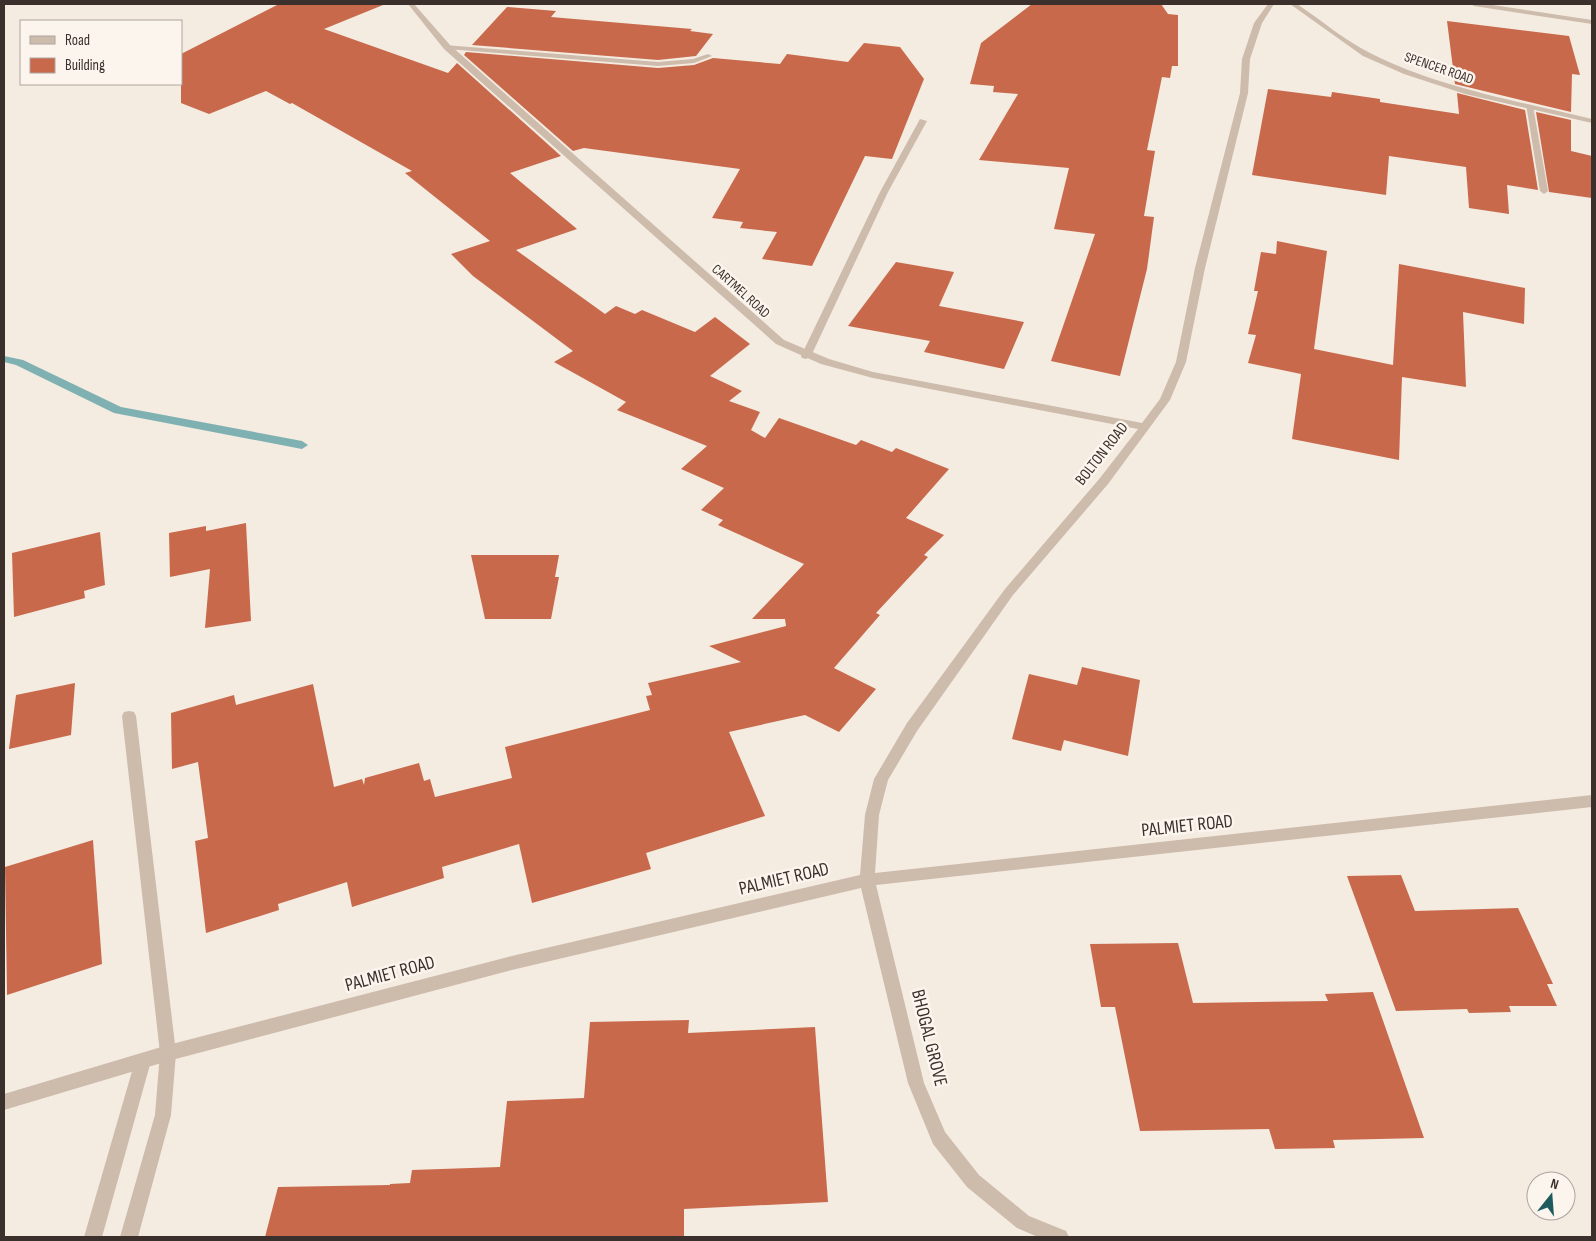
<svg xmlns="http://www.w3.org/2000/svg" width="1596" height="1241" font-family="'Sofia Sans Condensed',sans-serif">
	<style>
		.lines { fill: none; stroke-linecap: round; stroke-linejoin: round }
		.stream { fill: #7fb0b2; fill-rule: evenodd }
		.building { fill: #c8694b }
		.lane { fill: #cdbbac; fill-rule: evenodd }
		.street { fill: #cdbbac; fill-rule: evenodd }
		.labels { text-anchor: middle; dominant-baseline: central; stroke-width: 5; stroke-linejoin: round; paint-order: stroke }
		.far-street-label { font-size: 14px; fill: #3b302b; stroke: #fbf5ee }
		.street-label { font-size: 16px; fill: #3b302b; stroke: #fbf5ee }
		.near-street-label { font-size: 19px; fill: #3b302b; stroke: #fbf5ee }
	</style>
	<rect width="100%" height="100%" fill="#f4ebe1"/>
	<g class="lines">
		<polygon class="stream" points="4,356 23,360 121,407 302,441 308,445 302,449 114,413 16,365 4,362"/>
	</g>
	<g class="building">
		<polygon points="279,4 383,4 383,5 324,29 448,73 457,63 561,156 510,173 577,229 516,250 605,314 616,306 635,314 642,310 695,332 715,317 750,344 710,376 742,391 729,401 760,412 751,430 765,438 779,418 856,445 861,440 892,452 896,448 949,469 906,518 944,535 924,555 928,557 876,613 880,615 834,668 876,689 839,732 805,715 729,732 765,816 646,853 651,869 532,903 519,844 442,867 444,878 352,907 347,882 278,904 279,910 206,933 195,841 208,838 198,762 172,769 171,713 234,695 236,705 313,684 334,787 362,779 364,785 365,778 419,763 424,781 430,779 435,797 512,778 505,747 650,710 646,696 652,695 648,683 741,662 709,646 786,626 785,619 752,619 804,564 718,525 723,520 701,510 724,488 681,469 707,446 617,410 626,402 554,362 573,351 473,276 451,254 490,241 405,173 412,171 292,103 290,104 266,91 209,114 181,103 181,54"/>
		<polygon points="1032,4 1161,4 1168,14 1178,15 1178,66 1172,66 1170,78 1162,77 1147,150 1155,151 1144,216 1154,217 1147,269 1120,376 1051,361 1095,234 1054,229 1069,168 979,160 1018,94 993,92 994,86 970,84 981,43"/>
		<polygon points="507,7 556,11 551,17 692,29 690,31 713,34 696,56 658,60 472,45"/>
		<polygon points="1447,21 1569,36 1580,75 1572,74 1571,112 1455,84"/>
		<polygon points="864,43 900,47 924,79 892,159 865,156 812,266 762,259 777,232 740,228 743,222 712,218 740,169 584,148 573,151 464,55 466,52 658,68 694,65 713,58 780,64 787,54 848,62"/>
		<polygon points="1268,89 1331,97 1332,92 1380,99 1380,102 1459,114 1457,93 1525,110 1538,190 1507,185 1509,214 1469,208 1466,167 1389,156 1386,195 1252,175"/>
		<polygon points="1536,112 1571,120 1571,151 1592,156 1592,198 1549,192"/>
		<polygon points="1277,241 1327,251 1314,349 1393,365 1399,264 1525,288 1524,324 1463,312 1466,387 1402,377 1399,460 1292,439 1301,374 1248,363 1256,335 1248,334 1258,291 1254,291 1261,252 1276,254"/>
		<polygon points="896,262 954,272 939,306 1024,322 1004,369 924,352 930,341 848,326"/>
		<polygon points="246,523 251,621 205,628 210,569 170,577 169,533 206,526 206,531"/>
		<polygon points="100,532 105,585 84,591 85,598 14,617 12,553"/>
		<polygon points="471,555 559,555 555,577 559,577 551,619 485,619"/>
		<polygon points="1082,667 1140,680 1128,756 1064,740 1061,751 1012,739 1029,674 1077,685"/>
		<polygon points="75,683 71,735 9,749 16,695"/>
		<polygon points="93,840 102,964 7,995 5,867"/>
		<polygon points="1401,875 1415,911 1518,908 1553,984 1547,984 1557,1006 1509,1006 1511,1012 1469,1013 1467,1009 1396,1011 1347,876"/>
		<polygon points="1178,943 1193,1003 1328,1001 1325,994 1373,992 1424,1138 1333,1140 1335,1148 1275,1149 1269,1129 1140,1131 1115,1007 1101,1007 1090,944"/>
		<polygon points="689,1020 688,1033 815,1027 828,1202 684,1209 684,1237 265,1237 278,1187 390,1185 390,1184 410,1183 412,1170 500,1167 507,1101 584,1098 590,1022"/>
	</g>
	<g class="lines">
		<g class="lane">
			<polygon points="444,45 658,62 693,59 708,54 712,56 694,63 658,66 447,49 443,47"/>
			<polygon points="1526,104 1533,106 1548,191 1544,194 1540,191"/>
			<polygon points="920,119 927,121 888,192 811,356 806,359 802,358 801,356 880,192"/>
			<polygon points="129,711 134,712 136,716 176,1053 171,1115 138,1237 120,1237 155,1115 160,1053 122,716 124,712"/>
			<polygon points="143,1053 149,1055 151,1061 102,1237 84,1237 135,1061 137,1055"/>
		</g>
		<g class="street">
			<polygon points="408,4 414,4 450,45 784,340 829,359 873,372 1142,423 1160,399 1176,362 1195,268 1240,93 1242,59 1254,23 1268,4 1274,4 1262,23 1250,59 1248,93 1205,268 1186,362 1170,400 1108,484 1013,595 917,731 888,780 879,815 875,873 1592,795 1592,807 876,885 924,1083 945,1132 979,1175 1029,1216 1066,1231 1069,1237 1038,1237 1017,1228 967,1187 933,1144 908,1083 861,888 516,969 168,1061 4,1110 4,1094 168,1045 516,955 860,875 865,815 874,779 907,723 1005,589 1100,478 1138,429 873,378 821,364 776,344 444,49"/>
			<path d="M1290,4H1297C1321,20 1344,40 1370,53C1439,88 1518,101 1592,119V123L1465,94L1404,74L1363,56Z"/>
			<polygon points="1471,4 1486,4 1592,20 1592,24 1474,6"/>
		</g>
	</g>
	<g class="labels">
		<g class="far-street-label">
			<text transform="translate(1439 68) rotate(19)">SPENCER ROAD</text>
			<text transform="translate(741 291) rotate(42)">CARTMEL ROAD</text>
		</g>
		<g class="street-label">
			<text transform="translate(1102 454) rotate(-52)">BOLTON ROAD</text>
		</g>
		<g class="near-street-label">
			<text transform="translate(1187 826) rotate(-6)">PALMIET ROAD</text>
			<text transform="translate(784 879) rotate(-13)">PALMIET ROAD</text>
			<text transform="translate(390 974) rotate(-15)">PALMIET ROAD</text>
			<text transform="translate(929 1038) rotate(76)">BHOGAL GROVE</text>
		</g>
	</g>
	<rect width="1596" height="1241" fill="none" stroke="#3b302b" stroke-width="10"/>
	<rect x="20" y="20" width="162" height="65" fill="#fbf5ee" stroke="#aea6a0"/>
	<rect x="30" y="36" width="25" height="8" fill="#cdbbac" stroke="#aea6a0"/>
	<text x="65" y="45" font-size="15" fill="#3b302b">Road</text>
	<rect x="30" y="58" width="25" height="15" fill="#c8694b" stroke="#aea6a0"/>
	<text x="65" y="70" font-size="15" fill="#3b302b">Building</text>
	<g transform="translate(1551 1196) rotate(17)"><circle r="24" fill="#fbf5ee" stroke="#aea6a0"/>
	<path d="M0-4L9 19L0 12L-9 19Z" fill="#1f5a5e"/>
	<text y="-8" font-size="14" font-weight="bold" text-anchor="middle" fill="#3b302b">N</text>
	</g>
</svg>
